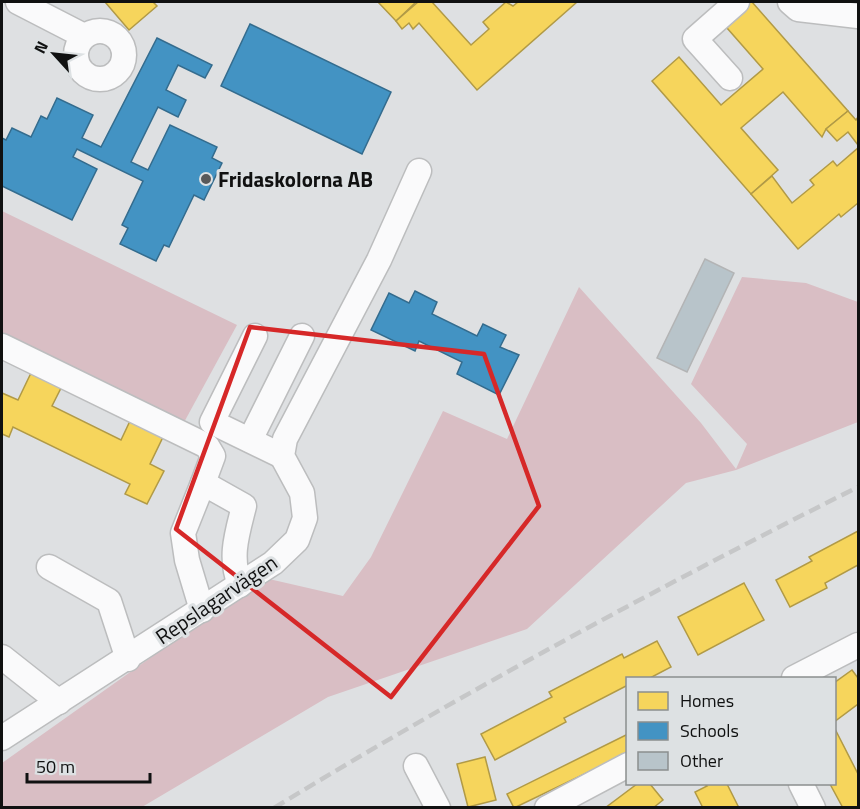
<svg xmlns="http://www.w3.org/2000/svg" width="860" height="809" font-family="'Titillium Web',sans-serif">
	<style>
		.green { fill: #d9bec4 }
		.homes { fill: #f6d55c; stroke: #b19a46; stroke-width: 1.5 }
		.schools { fill: #4393c3; stroke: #346c8e; stroke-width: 1.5 }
		.building { fill: #b8c4ca; stroke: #b3b4b5; stroke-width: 1.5 }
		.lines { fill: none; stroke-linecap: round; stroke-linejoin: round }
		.minor-casing { stroke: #bcbdbe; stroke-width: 27 }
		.minor { stroke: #fafafb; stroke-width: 24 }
		.rail { stroke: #c6c7c8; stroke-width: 4.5; stroke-dasharray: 12 6; stroke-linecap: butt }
		.marked { fill: none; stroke: #d62828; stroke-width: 4.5; stroke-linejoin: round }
		.poi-dot { fill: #58595a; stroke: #dde1e3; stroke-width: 2 }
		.labels { text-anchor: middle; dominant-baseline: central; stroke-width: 6; stroke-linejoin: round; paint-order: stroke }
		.poi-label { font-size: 21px; font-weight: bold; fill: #101111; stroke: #dde1e3; text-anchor: start }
		.street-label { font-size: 21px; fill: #101111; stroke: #dde1e3 }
	</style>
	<rect width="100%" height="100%" fill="#dee0e2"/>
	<g class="green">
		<polygon points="2,211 237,325 182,426 2,337"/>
		<polygon points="742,277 806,283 858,302 858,422 736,470 686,483 527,629 328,697 142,807 2,807 2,763 191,629 269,579 343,596 371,557 443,411 507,439 579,287 701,423 736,469 747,444 691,384"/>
	</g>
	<g class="homes">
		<polygon points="105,2 153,2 157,6 129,30"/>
		<polygon points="378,2 416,2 396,21"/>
		<polygon points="418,2 432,2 471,45 489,29 483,22 506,2 513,6 518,2 577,2 477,90 419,23 413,29 409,23 402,29 396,21"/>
		<polygon points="741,2 752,2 848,111 826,129 822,137 783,92 741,128 778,170 751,194 652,81 679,57 721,105 763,69 720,20"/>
		<polygon points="848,111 856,120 858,117 858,145 848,132 837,141 826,129"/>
		<polygon points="858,148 858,203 841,217 839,214 798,249 751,194 772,176 792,203 814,185 810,180 833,161 837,166"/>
		<polygon points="31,373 61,388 52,406 121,440 130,421 163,437 150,464 164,471 147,504 125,494 130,484 13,427 9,437 2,434 2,393 18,400"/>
		<polygon points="858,531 858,565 825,583 827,588 790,607 776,580 812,561 809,557"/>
		<polygon points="744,583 764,620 698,655 678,617"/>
		<polygon points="657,641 671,667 650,678 628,678 628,685 564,718 566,722 495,760 481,734 552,697 549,692 622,654 624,658"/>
		<polygon points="852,670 858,678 858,704 834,722 834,683"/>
		<polygon points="834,727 858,774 858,808 843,808 830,784 834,784"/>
		<polygon points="628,734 628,753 514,808 507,794"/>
		<polygon points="485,757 496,800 468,807 457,764"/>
		<polygon points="637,784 650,784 663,800 653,808 605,808"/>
		<polygon points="705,784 727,784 739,808 703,808 695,792 707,786"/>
	</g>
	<g class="schools">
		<polygon points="250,24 391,92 362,154 221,86"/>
		<polygon points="157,38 212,65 205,78 178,65 166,90 186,100 178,117 158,107 131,162 148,170 170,125 217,147 212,158 222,163 204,200 194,195 169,247 164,245 156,261 120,244 128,228 122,225 143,181 77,149 73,157 97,169 72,220 2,186 2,138 6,140 12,128 31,137 41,116 47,119 57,98 93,115 82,138 101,147"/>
		<polygon points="415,291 437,302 432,314 477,336 483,324 506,335 500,347 519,355 499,395 457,374 462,362 419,341 415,351 371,330 389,293 409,303"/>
	</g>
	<polygon class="building" points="705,259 734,273 687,372 657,358"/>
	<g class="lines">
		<g class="minor-casing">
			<g id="minor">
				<polyline points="18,2 84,36"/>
				<polyline points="790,2 798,9 858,16"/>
				<circle cx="100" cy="55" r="24"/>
				<polyline points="730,78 695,39 737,2"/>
				<polyline points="255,336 212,422 282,456"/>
				<polyline points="2,346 207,446 213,456 203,483"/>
				<polyline points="250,440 302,336"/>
				<polyline points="49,567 109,601 128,659"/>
				<path d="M202,610L187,560L183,533L203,483L244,506C237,534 229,557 240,585"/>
				<polyline points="2,657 59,702"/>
				<polyline points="794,678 858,645"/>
				<polyline points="2,738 273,563 297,540 305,518 302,493 282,456 285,439 379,260 419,171"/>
				<polyline points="416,766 438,808"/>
				<polyline points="801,784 813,808"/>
				<polyline points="547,808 628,765"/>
			</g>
		</g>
		<use href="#minor" class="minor"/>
		<path class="rail" d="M274,808C464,692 659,587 858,487"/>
	</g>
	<path class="marked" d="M250,327L484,354L539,506L391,697L176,529Z"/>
	<circle class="poi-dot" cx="206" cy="179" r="6"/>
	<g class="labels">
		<g class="poi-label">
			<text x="218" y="179">Fridaskolorna AB</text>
		</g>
		<g class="street-label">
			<text transform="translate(216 599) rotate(-34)">Repslagarvägen</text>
		</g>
	</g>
	<rect width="860" height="809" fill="none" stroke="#101111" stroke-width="6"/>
	<rect x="626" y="677" width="210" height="108" fill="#dde1e3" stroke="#8b8e8f" stroke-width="1.5"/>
	<rect x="638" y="692" width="30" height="18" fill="#f6d55c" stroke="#8b8e8f" stroke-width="1.5"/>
	<text x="680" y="707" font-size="18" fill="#101111">Homes</text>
	<rect x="638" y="722" width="30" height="18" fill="#4393c3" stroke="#8b8e8f" stroke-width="1.5"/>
	<text x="680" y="737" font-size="18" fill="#101111">Schools</text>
	<rect x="638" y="752" width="30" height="18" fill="#b8c4ca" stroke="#8b8e8f" stroke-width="1.5"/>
	<text x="680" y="767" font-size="18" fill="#101111">Other</text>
	<g transform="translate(54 54) rotate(297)" stroke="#dde1e3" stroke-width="4.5" paint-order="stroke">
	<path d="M0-4.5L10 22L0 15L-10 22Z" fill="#101111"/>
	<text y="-9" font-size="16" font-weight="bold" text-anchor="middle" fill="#101111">N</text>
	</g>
	<path d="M27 773v9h123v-9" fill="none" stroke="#101111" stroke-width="3"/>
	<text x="36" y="773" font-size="18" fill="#101111" stroke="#dde1e3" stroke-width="4.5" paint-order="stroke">50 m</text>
</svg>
